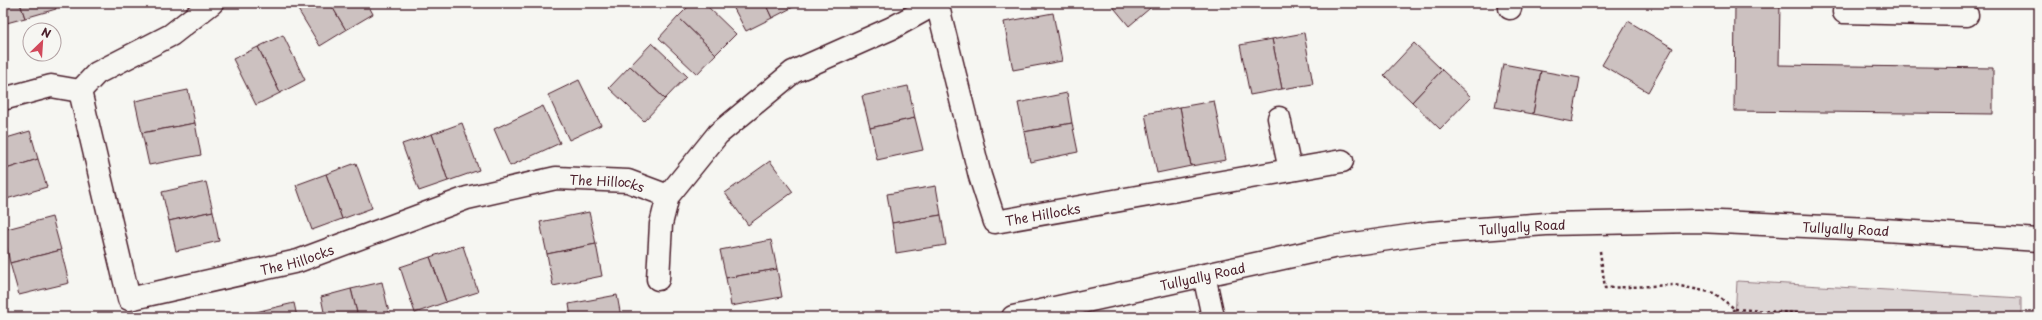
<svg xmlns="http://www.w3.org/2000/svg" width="2042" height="320" font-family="'Playpen Sans',sans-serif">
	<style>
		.green { fill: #ddd6d5; stroke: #947a80 }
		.building { fill: #ccc1c0; stroke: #4a1f2b }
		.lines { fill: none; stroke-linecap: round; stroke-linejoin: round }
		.minor-casing { stroke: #4a1f2b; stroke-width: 25 }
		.path { stroke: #4a1f2b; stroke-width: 2.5; stroke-dasharray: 3 3; stroke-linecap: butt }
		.minor { stroke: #f6f6f2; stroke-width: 22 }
		.labels { text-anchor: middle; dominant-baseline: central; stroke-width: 3.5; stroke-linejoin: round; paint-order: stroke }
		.street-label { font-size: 13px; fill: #4a1f2b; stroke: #f6f6f2 }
	</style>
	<rect width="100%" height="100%" fill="#f6f6f2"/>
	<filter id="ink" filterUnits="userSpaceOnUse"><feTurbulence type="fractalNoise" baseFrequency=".025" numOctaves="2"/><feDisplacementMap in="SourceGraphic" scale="8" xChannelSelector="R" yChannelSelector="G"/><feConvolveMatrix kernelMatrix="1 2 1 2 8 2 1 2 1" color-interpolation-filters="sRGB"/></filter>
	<g filter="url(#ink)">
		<polygon class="green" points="1737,281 2021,298 2021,317 1735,317"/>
		<g class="building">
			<polygon points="3,3 20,3 25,18 3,24"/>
			<polygon points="20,3 55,3 56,9 25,18"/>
			<polygon points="294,3 330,3 346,30 320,46"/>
			<polygon points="330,3 367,3 373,14 346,30"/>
			<polygon points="692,3 704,3 736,34 716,54 678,17"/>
			<polygon points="731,3 765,3 772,18 746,31"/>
			<polygon points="765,3 798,3 799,4 772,18"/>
			<polygon points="1110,3 1156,3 1129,26"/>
			<polygon points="1735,3 1780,3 1779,65 1993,68 1993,114 1734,111"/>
			<polygon points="1053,13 1062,61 1013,70 1004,22"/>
			<polygon points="678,17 716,54 697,74 659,38"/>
			<polygon points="1628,21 1673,48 1648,92 1602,65"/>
			<polygon points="1304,33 1313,84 1282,89 1272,39"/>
			<polygon points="283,35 305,80 280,93 258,47"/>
			<polygon points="1272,39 1282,89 1250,95 1240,45"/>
			<polygon points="652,43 687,76 665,99 630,66"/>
			<polygon points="1414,43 1442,70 1412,102 1384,75"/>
			<polygon points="258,47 280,93 256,105 233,59"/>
			<polygon points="1503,64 1541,71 1533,114 1495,107"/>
			<polygon points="630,66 665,99 644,121 609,88"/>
			<polygon points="1442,70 1471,97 1440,129 1412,102"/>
			<polygon points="1541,71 1580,78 1572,122 1533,114"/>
			<polygon points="579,80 601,125 569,140 548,95"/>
			<polygon points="908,86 915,118 870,128 862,96"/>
			<polygon points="188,90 195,123 142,133 135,101"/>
			<polygon points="1067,93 1072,123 1024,132 1018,103"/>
			<polygon points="1214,101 1226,160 1191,166 1180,107"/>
			<polygon points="543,106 560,143 510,166 494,129"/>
			<polygon points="1180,107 1191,166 1157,173 1145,114"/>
			<polygon points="915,118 923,150 877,160 870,128"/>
			<polygon points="195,123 201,155 149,165 142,133"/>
			<polygon points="462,123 479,170 448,181 432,134"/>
			<polygon points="1072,123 1078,152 1030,162 1024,132"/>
			<polygon points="30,131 38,159 3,170 3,139"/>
			<polygon points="432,134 448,181 419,191 402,144"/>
			<polygon points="38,159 47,187 3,200 3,170"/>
			<polygon points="770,161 793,192 748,225 725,193"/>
			<polygon points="356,163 372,208 342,219 326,174"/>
			<polygon points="326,174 342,219 312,230 296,185"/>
			<polygon points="206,182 213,211 169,221 162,192"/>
			<polygon points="936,186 941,215 892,223 887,194"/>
			<polygon points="213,211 219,241 176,251 169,221"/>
			<polygon points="589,212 596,244 547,254 540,222"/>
			<polygon points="941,215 946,245 896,253 892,223"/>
			<polygon points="52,217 61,250 10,263 3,230"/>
			<polygon points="771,240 777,269 726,278 720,250"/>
			<polygon points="596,244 602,276 553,286 547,254"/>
			<polygon points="463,246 478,292 446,302 430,257"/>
			<polygon points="61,250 69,283 19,295 10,263"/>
			<polygon points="430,257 446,302 415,313 400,267"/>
			<polygon points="777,269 782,297 731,306 726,278"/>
			<polygon points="382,282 390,317 358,317 351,289"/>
			<polygon points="351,289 358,317 325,317 321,297"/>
			<polygon points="617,295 621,317 571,317 569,304"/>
			<polygon points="294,303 297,317 266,317 264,310"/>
			<polygon points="264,310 266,317 237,317"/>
		</g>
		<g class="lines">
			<g class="minor-casing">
				<g id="minor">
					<path id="s1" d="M212,3L171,35L97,73L80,91L129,299L298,261L467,198L556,178L628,181L668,196"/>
					<path id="s2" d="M937,3L980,176L995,222L1342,161"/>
					<polyline points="1846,3 1844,12 1967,15"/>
					<polyline points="1510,8 1511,3"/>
					<polyline points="3,99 51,86 80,91"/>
					<polyline points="1279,118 1290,170"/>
					<polyline points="1204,275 1213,317"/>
					<polyline points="658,279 661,224 668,196 718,134 793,72 892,28 937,3"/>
					<path id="s3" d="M1013,317L1333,247L1429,233L1546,224L1698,221L1869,229L2039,240"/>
				</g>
			</g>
			<g class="path">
				<polyline points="1600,251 1605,288 1675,285 1714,293 1735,309 1722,317"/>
				<polyline points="1735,309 1854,317"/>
			</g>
			<use href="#minor" class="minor"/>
		</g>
	</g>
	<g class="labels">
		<g class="street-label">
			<text stroke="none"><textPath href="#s1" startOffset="870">The Hillocks</textPath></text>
			<text stroke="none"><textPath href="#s2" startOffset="275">The Hillocks</textPath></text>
			<text stroke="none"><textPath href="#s3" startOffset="518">Tullyally Road</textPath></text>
			<text stroke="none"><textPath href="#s3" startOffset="842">Tullyally Road</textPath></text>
			<text stroke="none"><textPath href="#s1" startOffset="546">The Hillocks</textPath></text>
			<text stroke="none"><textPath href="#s3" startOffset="194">Tullyally Road</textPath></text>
		</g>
	</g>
	<rect width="2042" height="320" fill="none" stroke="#f6f6f2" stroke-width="16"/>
	<rect x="8" y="8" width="2026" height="304" fill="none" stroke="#4a1f2b" stroke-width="1.5" filter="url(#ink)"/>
	<g transform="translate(42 42) rotate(25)"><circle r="19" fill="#f6f6f2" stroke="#b1a0a2"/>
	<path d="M0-3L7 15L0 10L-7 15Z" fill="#d1495b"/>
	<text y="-6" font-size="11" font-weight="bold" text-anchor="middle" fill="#4a1f2b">N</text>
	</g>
</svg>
